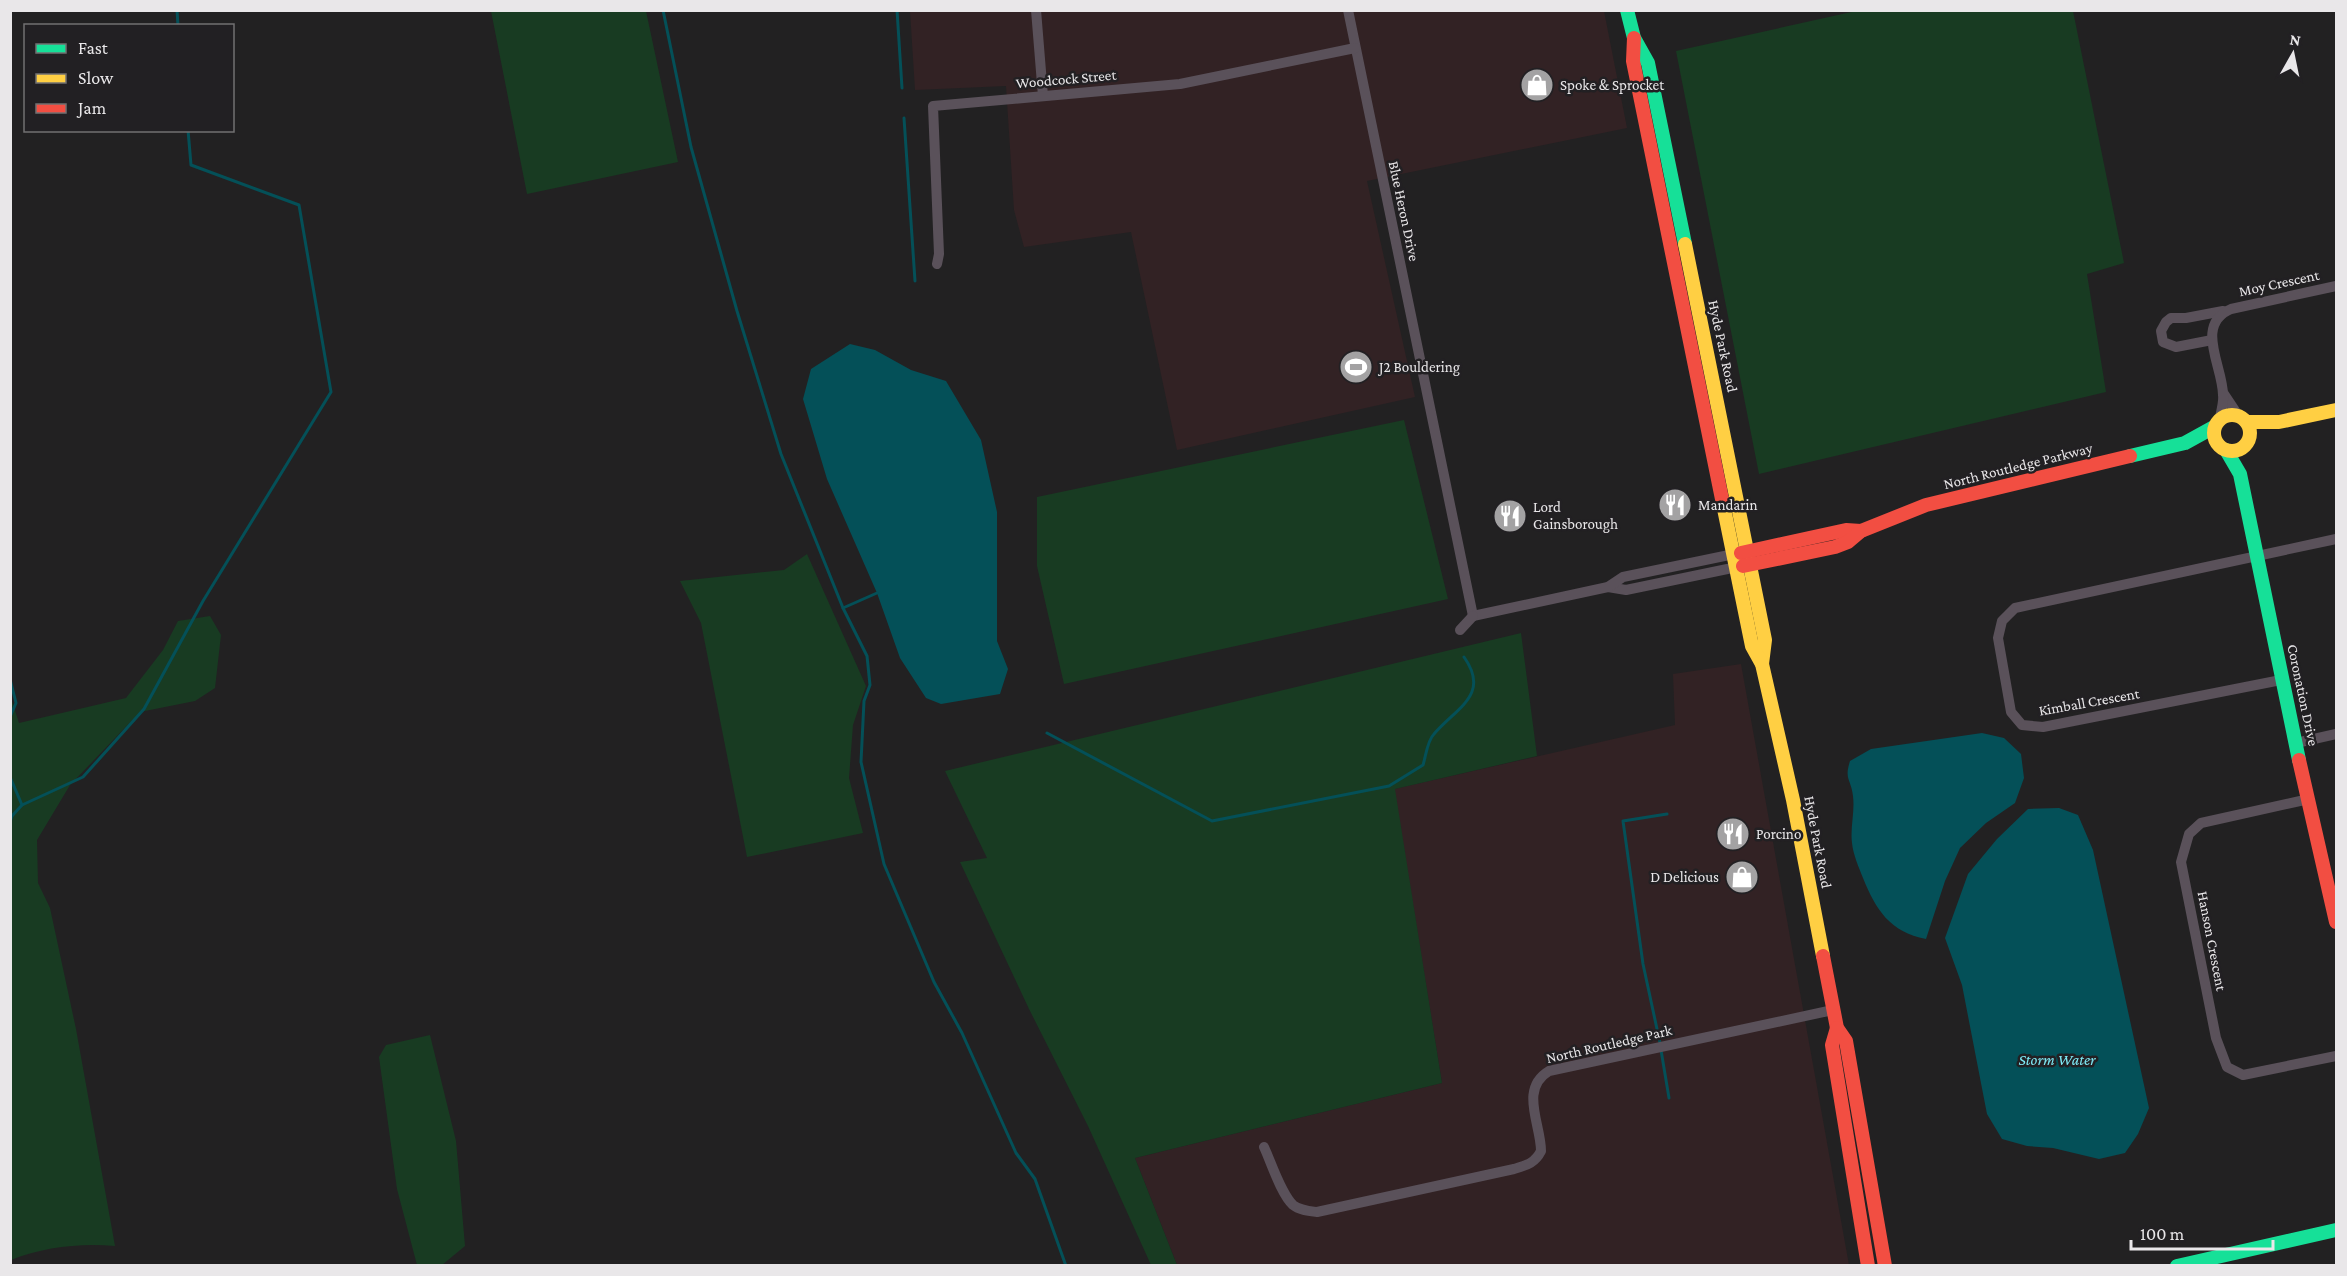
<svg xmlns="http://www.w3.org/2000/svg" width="2347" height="1276" font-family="'Crimson Pro',serif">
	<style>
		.industrial { fill: #322224 }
		.green { fill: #183b22 }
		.water { fill: #045058 }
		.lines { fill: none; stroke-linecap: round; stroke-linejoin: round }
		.stream { stroke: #045058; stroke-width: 3 }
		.street { stroke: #5a515a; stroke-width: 10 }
		.fast { stroke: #16e098; stroke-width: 14 }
		.slow { stroke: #ffcf43; stroke-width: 14 }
		.jam { stroke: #f24e42; stroke-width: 14 }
		.labels { text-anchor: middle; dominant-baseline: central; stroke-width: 5; stroke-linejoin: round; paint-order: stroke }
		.street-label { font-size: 15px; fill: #e9e7e9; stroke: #222023 }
		.poi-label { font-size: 15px; fill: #e9e7e9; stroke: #222023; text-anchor: start }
		.water-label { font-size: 16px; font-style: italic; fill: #7ee9f5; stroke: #222023 }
	</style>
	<rect width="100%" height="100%" fill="#222122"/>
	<g class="industrial">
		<polygon points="910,11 1604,11 1627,128 1367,181 1415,397 1177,450 1131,232 1024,247 1014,210 1006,86 915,90"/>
		<polygon points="1741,664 1849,1265 1177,1265 1135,1158 1442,1083 1394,789 1675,725 1673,674"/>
	</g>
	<g class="green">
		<polygon points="491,11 646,11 678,162 527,194"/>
		<polygon points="1856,11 2073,11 2124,263 2087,274 2106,392 1759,474 1676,51"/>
		<polygon points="1404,420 1448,599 1064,684 1037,566 1037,497"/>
		<polygon points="807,554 866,686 853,725 849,778 863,833 747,857 701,623 680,581 784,570"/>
		<path d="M210,616L221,635L215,688L195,701L140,712L70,785L37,840L38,883L50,908L76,1029L115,1246C80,1243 44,1247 11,1260V698L19,723L126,698L163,650L178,621Z"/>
		<polygon points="1521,633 1537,756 1395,789 1442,1083 1135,1158 1177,1265 1151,1265 1088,1126 1029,1009 960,862 987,858 945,771"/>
		<polygon points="430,1035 456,1141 465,1246 442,1265 417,1265 397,1189 379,1057 386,1045"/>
	</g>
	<g class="water">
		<polygon points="850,344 875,350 911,370 946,381 981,440 997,512 997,641 1008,669 1000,694 941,704 926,698 900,658 877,593 827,479 803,399 811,369"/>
		<path d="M1982,733L2004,738L2021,754L2024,778L2015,803L1986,823L1960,848L1945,881L1926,939C1890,932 1876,910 1863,878C1859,868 1853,854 1852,843C1850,828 1855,812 1853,796C1851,779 1844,780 1850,761L1871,749Z"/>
		<polygon points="2059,808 2078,815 2093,850 2149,1108 2138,1134 2125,1153 2099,1159 2053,1148 2027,1146 2002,1139 1987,1114 1962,985 1945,938 1968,874 1997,839 2028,809"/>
	</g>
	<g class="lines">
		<g class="stream">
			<polyline points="177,10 178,26"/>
			<polyline points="663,10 691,147 737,311 781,454 843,608 867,656 870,685 864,701 861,762 884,864 934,982 962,1033 1016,1153 1035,1179 1066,1266"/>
			<polyline points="897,10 902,88"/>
			<polyline points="904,118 915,281"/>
			<polyline points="843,608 877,593"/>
			<polyline points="10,663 10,668"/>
			<polyline points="10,679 16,703 10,717"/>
			<path d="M1047,733L1212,821L1389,786L1423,765C1426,756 1427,741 1434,734C1456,708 1491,695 1464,657"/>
			<polyline points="10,777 22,805"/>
			<polyline points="10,822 12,816 22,805 83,777 144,709 203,601 331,392 299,205 191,165 188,130"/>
			<polyline points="1660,1043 1643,964 1623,821 1667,814"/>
			<polyline points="1661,1050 1669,1098"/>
		</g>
		<g class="street">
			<polyline points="1036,10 1043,96"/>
			<polyline points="1348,10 1473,616"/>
			<polyline points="937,264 939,254 933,106 1180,84 1355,48"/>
			<polyline points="2212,340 2176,347 2163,342 2161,331 2166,322 2171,318 2186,318 2223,311"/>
			<polyline points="2224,394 2238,415"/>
			<path d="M2220,418C2221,411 2224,402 2223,395C2223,366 2194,325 2231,309L2336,286"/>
			<polyline points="1608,587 1626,590 1737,567"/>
			<polyline points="1473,616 1608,587 1623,577 1734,554"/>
			<polyline points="1460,630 1473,616"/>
			<polyline points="2281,680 2043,727 2022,725 2011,712 1998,638 2002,621 2015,608 2336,539"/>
			<polyline points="2296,743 2336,734"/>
			<polyline points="2309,799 2201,823 2189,834 2181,862 2216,1038 2227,1067 2243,1075 2336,1056"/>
			<path d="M1264,1147C1271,1162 1281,1194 1293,1205C1299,1210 1309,1211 1317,1212L1514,1169C1527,1165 1535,1163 1541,1151C1541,1124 1519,1089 1549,1071L1833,1010"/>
		</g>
		<g class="fast">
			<polyline points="1627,10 1634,38 1648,63 1685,244"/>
			<polyline points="2226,450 2240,474 2299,760"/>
			<polyline points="2130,456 2185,443 2214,427"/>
			<polyline points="2177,1266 2336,1230"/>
		</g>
		<g class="slow">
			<polyline points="1685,244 1765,640 1762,664"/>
			<circle cx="2232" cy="433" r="18"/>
			<polyline points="2247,422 2279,422 2336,410"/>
			<polyline points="1722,499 1752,646 1762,664 1793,800 1823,956"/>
		</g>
		<g class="jam">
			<polyline points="1634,38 1633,61 1722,499"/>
			<polyline points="1741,553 1846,530 1861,531"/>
			<polyline points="1743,566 1835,547 1848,542 1861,531 1926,505 2130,456"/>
			<polyline points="2299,760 2336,922"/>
			<polyline points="1823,956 1837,1028 1846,1041 1885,1266"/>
			<polyline points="1837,1028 1832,1045 1868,1266"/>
		</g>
	</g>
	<defs>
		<g id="shop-disc" transform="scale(1.725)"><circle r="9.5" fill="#a3a2a3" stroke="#222023"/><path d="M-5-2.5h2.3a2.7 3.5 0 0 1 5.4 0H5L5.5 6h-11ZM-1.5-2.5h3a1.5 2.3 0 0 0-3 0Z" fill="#fff"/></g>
		<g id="stadium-disc" transform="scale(1.725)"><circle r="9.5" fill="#a3a2a3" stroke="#222023"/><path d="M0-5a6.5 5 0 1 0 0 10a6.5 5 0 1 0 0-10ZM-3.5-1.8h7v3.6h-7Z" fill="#fff"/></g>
		<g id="restaurant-disc" transform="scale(1.725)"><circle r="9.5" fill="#a3a2a3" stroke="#222023"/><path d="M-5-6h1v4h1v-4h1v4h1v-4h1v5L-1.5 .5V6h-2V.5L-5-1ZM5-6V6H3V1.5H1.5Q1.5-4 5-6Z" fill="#fff"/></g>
	</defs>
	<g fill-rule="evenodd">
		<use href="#shop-disc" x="1537" y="85"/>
		<use href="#stadium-disc" x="1356" y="367"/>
		<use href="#restaurant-disc" x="1675" y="505"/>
		<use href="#restaurant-disc" x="1510" y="516"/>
		<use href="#restaurant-disc" x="1733" y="834"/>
		<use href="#shop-disc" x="1742" y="877"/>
	</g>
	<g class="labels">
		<g class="street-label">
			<text transform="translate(1066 79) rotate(-5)">Woodcock Street</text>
			<text transform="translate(1404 211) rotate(78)">Blue Heron Drive</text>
			<text transform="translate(2279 283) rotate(-12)">Moy Crescent</text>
			<text transform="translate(1723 346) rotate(78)">Hyde Park Road</text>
			<text transform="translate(2018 466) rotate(-14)">North Routledge Parkway</text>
			<text transform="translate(2303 695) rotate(78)">Coronation Drive</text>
			<text transform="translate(2089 702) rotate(-10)">Kimball Crescent</text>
			<text transform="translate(1818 842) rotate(79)">Hyde Park Road</text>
			<text transform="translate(2212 941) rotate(79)">Hanson Crescent</text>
			<text transform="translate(1609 1044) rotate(-13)">North Routledge Park</text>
		</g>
		<g class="poi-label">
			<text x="1560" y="85">Spoke &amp; Sprocket</text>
			<text x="1379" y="367">J2 Bouldering</text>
			<text x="1698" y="505">Mandarin</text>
			<text x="1533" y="507">Lord<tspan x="1533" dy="17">Gainsborough</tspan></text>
			<text x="1756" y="834">Porcino</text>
			<text x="1719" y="877" text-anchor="end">D Delicious</text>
		</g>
		<g class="water-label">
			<text x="2057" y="1059">Storm Water</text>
		</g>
	</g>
	<rect width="2347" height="1276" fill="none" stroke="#e9e7e9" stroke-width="24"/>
	<rect x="24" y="24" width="210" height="108" fill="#222023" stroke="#727072" stroke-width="1.5"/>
	<rect x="36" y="44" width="30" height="9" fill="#16e098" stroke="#727072" stroke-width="1.5"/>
	<text x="78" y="54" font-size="18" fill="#e9e7e9">Fast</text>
	<rect x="36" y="74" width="30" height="9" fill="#ffcf43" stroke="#727072" stroke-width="1.5"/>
	<text x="78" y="84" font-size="18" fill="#e9e7e9">Slow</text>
	<rect x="36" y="104" width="30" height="9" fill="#f24e42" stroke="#727072" stroke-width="1.5"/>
	<text x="78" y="114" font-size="18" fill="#e9e7e9">Jam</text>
	<g transform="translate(2293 54) rotate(9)" stroke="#222023" stroke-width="4.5" paint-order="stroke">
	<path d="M0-4.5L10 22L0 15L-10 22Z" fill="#e9e7e9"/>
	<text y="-9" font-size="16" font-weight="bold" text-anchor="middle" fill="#e9e7e9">N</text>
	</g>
	<path d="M2131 1240v9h142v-9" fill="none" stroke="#e9e7e9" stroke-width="3"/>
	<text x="2140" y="1240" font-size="18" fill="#e9e7e9" stroke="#222023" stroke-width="4.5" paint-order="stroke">100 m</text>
</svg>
